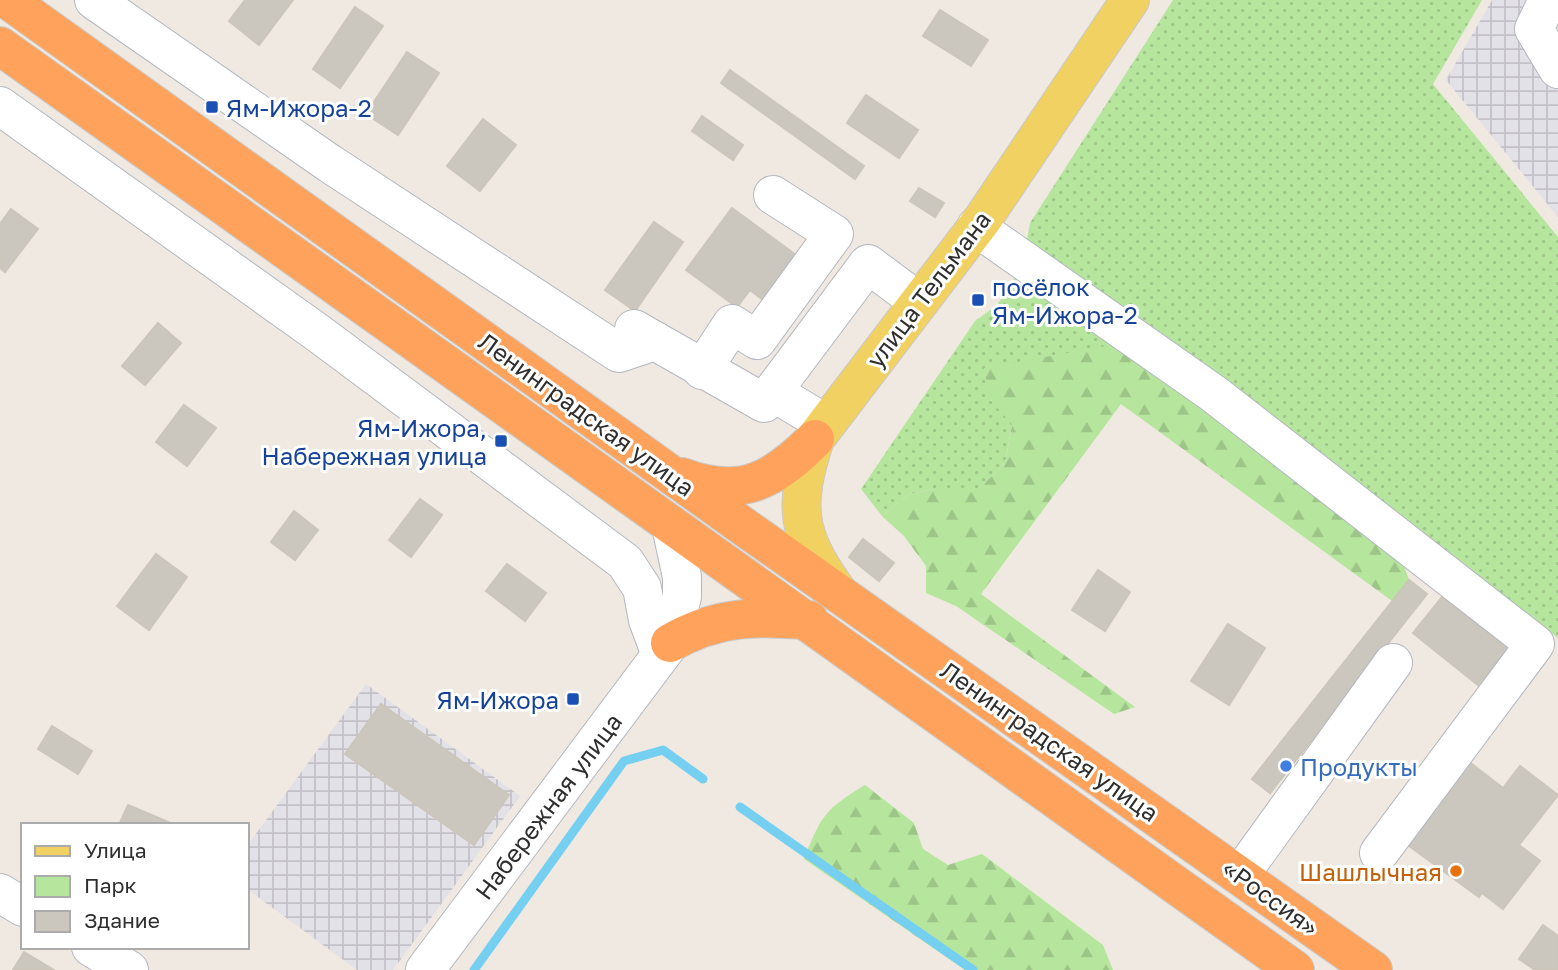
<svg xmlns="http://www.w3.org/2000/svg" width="1558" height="970" font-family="'Golos Text',sans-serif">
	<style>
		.industrial { fill: url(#industrial-grid) }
		.green { fill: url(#green-dots) }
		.forest { fill: url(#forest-firs) }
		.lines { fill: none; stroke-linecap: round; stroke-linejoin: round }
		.stream { stroke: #75cff0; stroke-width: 9 }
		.building { fill: #cbc7bf; stroke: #cbc5ba; stroke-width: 2 }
		.minor-casing { stroke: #b4b7c1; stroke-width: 40 }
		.major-casing { stroke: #c9c9c9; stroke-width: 40 }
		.highway-casing { stroke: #c9c9c9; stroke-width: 40 }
		.minor { stroke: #fff; stroke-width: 38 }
		.major { stroke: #f2d163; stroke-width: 38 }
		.highway { stroke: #ffa35c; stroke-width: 38 }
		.transit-dot { fill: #1a4fb4; stroke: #fff; stroke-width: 2.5 }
		.shop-dot { fill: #3f7fe0; stroke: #fff; stroke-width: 2.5 }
		.food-dot { fill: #e8710a; stroke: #fff; stroke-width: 2.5 }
		.labels { text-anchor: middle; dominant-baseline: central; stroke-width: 6; stroke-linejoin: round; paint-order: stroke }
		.transit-label { font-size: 24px; fill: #164399; stroke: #fff; text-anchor: start }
		.street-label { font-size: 24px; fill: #2e2e2e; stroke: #fff }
		.shop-label { font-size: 24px; fill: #366cbe; stroke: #fff; text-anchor: start }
		.food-label { font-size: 24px; fill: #c56008; stroke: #fff; text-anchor: end }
	</style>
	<defs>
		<pattern id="industrial-grid" width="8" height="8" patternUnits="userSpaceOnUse" patternTransform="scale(1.75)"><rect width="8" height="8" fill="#e3e1e8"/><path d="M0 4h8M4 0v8" fill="none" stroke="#c3c1c7"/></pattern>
		<pattern id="green-dots" width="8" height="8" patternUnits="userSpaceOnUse" patternTransform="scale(1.75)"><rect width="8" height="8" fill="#b6e59e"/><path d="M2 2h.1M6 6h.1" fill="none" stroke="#9dc588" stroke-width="1.8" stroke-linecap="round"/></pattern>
		<pattern id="forest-firs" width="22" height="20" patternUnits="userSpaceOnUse" patternTransform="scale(1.75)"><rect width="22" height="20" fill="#b6e59e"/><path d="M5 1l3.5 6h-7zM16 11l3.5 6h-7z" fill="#9dc588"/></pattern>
	</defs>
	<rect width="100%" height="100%" fill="#efe9e1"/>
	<g class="industrial">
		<polygon points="1492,0 1558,0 1558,217 1446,80"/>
		<polygon points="366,684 520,796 393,970 357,970 247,889 247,846"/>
	</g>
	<g class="green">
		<polygon points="1173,0 1482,0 1433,84 1558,237 1558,638 1237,394 1024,257 1030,223"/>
		<polygon points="1016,276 1117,344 990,399 1012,424 1005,464 978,489 935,489 909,494 882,516 861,489 975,321 997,305"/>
	</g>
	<g class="forest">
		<polygon points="1117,344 1402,560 1409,580 1392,601 1121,404 981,594 1135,707 1114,714 956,606 926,593 926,566 904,536 882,516 909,494 935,489 978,489 1005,464 1012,425 990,399 984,368"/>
		<path d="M865,785L914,823L923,849L948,865L982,854L1103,945L1113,970H965L804,859C822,815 824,810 865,785Z"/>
	</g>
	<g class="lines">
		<g class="stream">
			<polyline points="740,807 973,970"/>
			<polyline points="474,970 624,761 663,750 703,779"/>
		</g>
	</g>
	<g class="building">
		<polygon points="245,0 293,0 259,45 229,21"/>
		<polygon points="355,7 383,26 340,88 313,69"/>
		<polygon points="940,10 988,40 971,66 923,36"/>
		<polygon points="407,52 439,73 398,135 366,114"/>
		<polygon points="730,70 864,166 855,179 721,83"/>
		<polygon points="866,95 918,130 899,158 847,123"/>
		<polygon points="702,116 743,145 733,160 692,131"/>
		<polygon points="483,119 516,145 480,191 447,166"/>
		<polygon points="919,188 944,203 935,217 910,201"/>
		<polygon points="732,208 800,258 767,303 750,290 737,307 686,270"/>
		<polygon points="11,209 38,229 5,272 0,268 0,224"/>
		<polygon points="654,222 683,242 635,311 605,290"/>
		<polygon points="158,323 181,343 145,385 122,366"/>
		<polygon points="184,405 216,428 187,466 156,442"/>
		<polygon points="420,499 442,515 411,557 389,540"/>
		<polygon points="294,511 318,530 295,560 271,542"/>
		<polygon points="863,539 894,563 879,581 849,557"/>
		<polygon points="156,554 187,577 149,630 117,606"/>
		<polygon points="507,564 546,593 525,621 486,591"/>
		<polygon points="1098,570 1130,592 1105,631 1072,610"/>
		<polygon points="1409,580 1427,594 1270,793 1252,779"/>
		<polygon points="1442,597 1508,649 1478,685 1413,633"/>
		<polygon points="1228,624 1265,648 1229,705 1191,681"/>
		<polygon points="381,704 509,795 474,845 345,754"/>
		<polygon points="52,726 92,751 78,774 38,749"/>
		<polygon points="1464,758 1503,788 1520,766 1558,795 1519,845 1540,861 1503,909 1482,893 1479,897 1401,840"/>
		<polygon points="128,805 175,825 119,825"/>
		<polygon points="1543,925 1558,936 1558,970 1535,970 1519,959"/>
		<polygon points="24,952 54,970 13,970"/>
	</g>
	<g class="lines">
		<g class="minor-casing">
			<g id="minor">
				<polyline points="94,0 329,163 619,353 655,341"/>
				<polyline points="1548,0 1534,29 1558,69"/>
				<polyline points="0,106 318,333 625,562 642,588 648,620 661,655"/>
				<polyline points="976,227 1214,394 1535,644 1379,853"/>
				<polyline points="634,329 764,403 868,264 919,302"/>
				<polyline points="702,370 732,324 757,340 834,234 773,195"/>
				<polyline points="773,392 826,424"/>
				<polyline points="1240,875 1393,663"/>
				<polyline points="0,893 23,907"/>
				<polyline points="91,947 129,970"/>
				<polyline points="425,970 670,643 682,597 682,577 671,526"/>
			</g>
		</g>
		<g class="major-casing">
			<path id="major" d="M838,592C796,535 793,506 815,439L982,220L1130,0"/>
		</g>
		<g class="highway-casing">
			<g id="highway">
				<polyline points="8,0 747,529 1373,970"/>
				<polyline points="0,46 1295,970"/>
				<path d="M682,477C741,499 773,481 815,439"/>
				<path d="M670,643C719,615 754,617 809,620"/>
			</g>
		</g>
		<use href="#minor" class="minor"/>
		<use href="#major" class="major"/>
		<use href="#highway" class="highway"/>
	</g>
	<g class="transit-dot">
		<rect x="205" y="100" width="14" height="14" rx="3.5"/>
		<rect x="971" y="293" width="14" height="14" rx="3.5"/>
		<rect x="494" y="434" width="14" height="14" rx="3.5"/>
		<rect x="566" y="692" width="14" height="14" rx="3.5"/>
	</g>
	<circle class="shop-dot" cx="1286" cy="766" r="7"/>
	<circle class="food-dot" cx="1456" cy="871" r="7"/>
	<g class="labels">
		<g class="transit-label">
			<text x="226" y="107">Ям-Ижора-2</text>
			<text x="992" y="286">посёлок<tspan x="992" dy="28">Ям-Ижора-2</tspan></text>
			<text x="487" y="427" text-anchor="end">Ям-Ижора,<tspan x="487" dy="28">Набережная улица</tspan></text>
			<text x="559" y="699" text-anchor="end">Ям-Ижора</text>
		</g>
		<g class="street-label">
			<text transform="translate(928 289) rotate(-53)">улица Тельмана</text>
			<text transform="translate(587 414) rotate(36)">Ленинградская улица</text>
			<text transform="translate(1050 741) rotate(35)">Ленинградская улица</text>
			<text transform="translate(548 806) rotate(-53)">Набережная улица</text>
			<text transform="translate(1271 897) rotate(36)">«Россия»</text>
		</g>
		<g class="shop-label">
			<text x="1300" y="766">Продукты</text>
		</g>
		<g class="food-label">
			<text x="1442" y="871">Шашлычная</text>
		</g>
	</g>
	<rect x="21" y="823" width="228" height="126" fill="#ffffff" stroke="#ababab" stroke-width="2"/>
	<rect x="35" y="846" width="35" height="10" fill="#f2d163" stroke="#ababab" stroke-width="2"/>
	<text x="84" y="858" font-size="21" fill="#2e2e2e">Улица</text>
	<rect x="35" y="876" width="35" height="21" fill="#b6e59e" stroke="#ababab" stroke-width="2"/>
	<text x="84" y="893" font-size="21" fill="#2e2e2e">Парк</text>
	<rect x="35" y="911" width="35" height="21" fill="#cbc7bf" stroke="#ababab" stroke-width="2"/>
	<text x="84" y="928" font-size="21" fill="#2e2e2e">Здание</text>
</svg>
